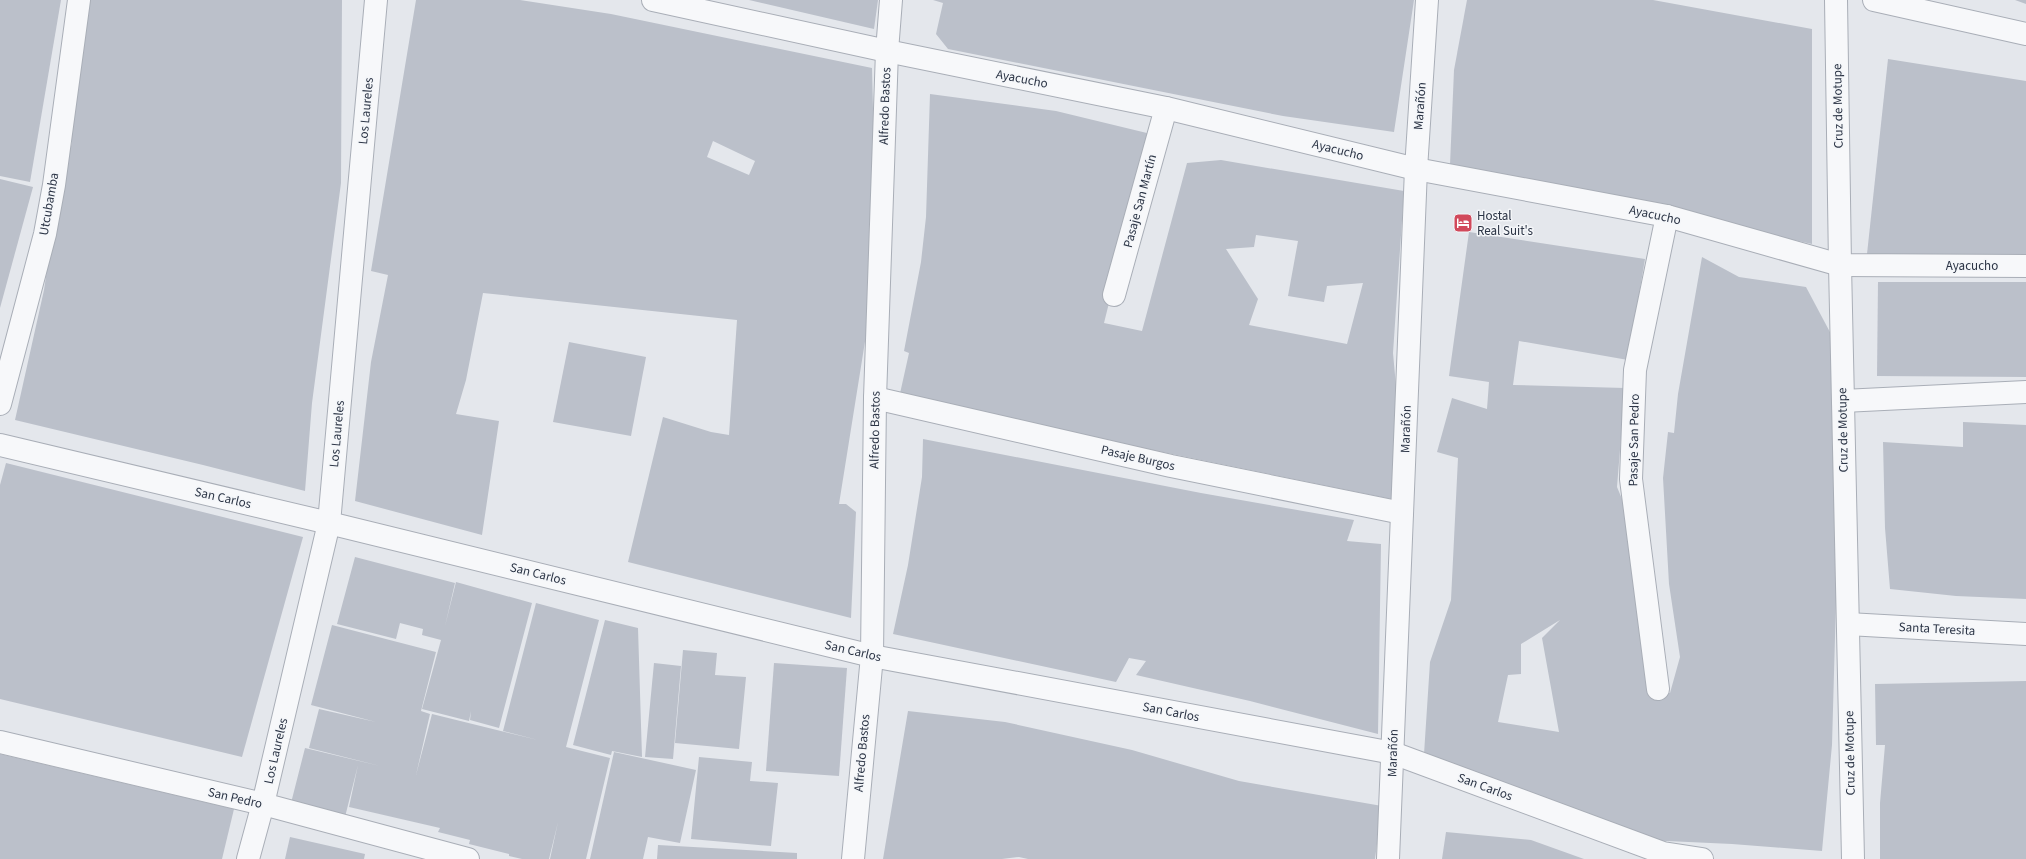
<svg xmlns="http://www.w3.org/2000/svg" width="2026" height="859" font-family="'Source Sans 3',sans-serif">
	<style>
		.building { fill: #bbc0ca; fill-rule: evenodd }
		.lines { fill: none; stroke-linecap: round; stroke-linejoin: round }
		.minor-casing { stroke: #a9aeb7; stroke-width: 24 }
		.minor { stroke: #f7f8fa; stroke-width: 22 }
		.labels { text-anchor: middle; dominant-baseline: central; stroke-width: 3; stroke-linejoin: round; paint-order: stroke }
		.street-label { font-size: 13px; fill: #2b3445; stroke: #f4f6f9 }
		.poi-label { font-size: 13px; fill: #2b3445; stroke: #f4f6f9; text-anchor: start }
	</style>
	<rect width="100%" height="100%" fill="#e4e7ec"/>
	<g class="building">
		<polygon points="0,0 61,0 30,182 0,176"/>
		<polygon points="81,0 342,0 341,183 312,403 305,491 203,465 15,420 44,290 55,215 72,142 66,103"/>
		<path d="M416,0H520L611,14L872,68L875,188L867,329L839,504H846L856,512L851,618L628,562L663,417L711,432L729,435L737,320L483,293L466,380L456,414L499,421L482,535L355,501L371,362L388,275L371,271ZM713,141L755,161L749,175L707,157Z"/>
		<polygon points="749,0 878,0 874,29"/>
		<polygon points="933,0 1414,0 1394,132 1283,116 948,49 936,34 943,3"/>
		<polygon points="1467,0 1653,0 1812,29 1812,244 1450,165 1454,70"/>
		<polygon points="2015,0 2026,0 2026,4"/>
		<polygon points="1888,59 2026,81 2026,255 1867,254"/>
		<path d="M930,94L1056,111L1151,134L1104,323L1142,331L1187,163L1221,160L1404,191L1393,353L1400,430L1391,499L899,398L909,353L904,351L921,262L926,217ZM1256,235L1298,241L1288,296L1324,302L1327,286L1363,283L1347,344L1249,325L1258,299L1226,249L1254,247Z"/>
		<polygon points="0,179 33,187 0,308"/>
		<path d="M1469,232L1645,259L1628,360L1519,341L1513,385L1625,388L1617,487L1627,511L1652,690L1670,693L1680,657L1669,584L1663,478L1668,432L1674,433L1678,394L1702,257L1739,277L1806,287L1840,351L1841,422L1832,745L1822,851L1732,844L1645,840L1424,754L1430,662L1451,600L1458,458L1437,452L1452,398L1487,409L1489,382L1449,376ZM1560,620L1542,638L1559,732L1498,722L1508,675L1521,674V644Z"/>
		<polygon points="1878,282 2026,282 2026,377 1877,376"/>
		<polygon points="569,342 646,357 631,436 553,422"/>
		<polygon points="1963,422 2026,425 2026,599 1956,596 1890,589 1885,528 1883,442 1963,447"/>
		<polygon points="923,439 1201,493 1354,520 1347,541 1381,544 1378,734 1250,701 1136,675 1146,661 1129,658 1116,682 893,634 908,565 922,477"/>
		<polygon points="6,463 303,537 242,757 0,699 0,485"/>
		<polygon points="355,557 455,583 445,626 456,582 532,603 499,728 470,720 471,711 469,721 422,709 441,640 422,635 423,629 400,623 396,639 337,624"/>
		<polygon points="536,603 599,620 566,747 610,758 586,859 550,859 558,822 549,859 522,859 509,856 509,854 469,844 470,840 438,832 440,828 349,807 358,765 345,817 291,803 305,748 380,766 309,748 319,709 376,722 311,705 332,625 436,652 421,711 430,714 416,775 432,714 538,740 503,731"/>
		<polygon points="605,620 638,628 642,757 612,751 611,755 573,745"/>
		<polygon points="683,650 717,653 715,675 746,677 739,749 675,743"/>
		<polygon points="654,663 681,666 673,759 645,757"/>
		<polygon points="774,663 847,668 839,776 766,771"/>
		<polygon points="2026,681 2026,859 1880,859 1880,803 1885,745 1876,745 1875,684"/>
		<polygon points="908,711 1005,722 1132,750 1239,781 1382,806 1375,859 1028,859 1019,857 1002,859 883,859"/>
		<polygon points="614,752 696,770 680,843 648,837 643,859 590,859"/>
		<polygon points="0,754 234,809 222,859 0,859"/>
		<polygon points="699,757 752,762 750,781 778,783 771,846 691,839"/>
		<polygon points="1446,832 1531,840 1584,859 1442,859"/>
		<polygon points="290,837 365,854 364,859 285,859"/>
		<polygon points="658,845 797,853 797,859 657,859"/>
	</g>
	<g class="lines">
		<g class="minor-casing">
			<g id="minor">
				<polyline points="653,0 887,51 1166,108 1416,169 1667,216 1840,265 2026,266"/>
				<polyline points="1836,0 1840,265 1853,859"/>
				<polyline points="1874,0 2026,34"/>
				<polyline points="1114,295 1166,108"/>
				<polyline points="875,398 1171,466 1402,513"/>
				<polyline points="1843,401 2026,392"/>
				<polyline points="0,404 45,234 54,185 79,0"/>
				<polyline points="0,445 329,523 872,656 1393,753 1663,853 1702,859"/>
				<polyline points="1848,624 2026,634"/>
				<polyline points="1658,689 1631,479 1635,370 1667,216"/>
				<polyline points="0,742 263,804 468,859"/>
				<polyline points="248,859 263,804 329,523 376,0"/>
				<polyline points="853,859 872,656 875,398 887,51 891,0"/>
				<polyline points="1388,859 1416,169 1427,0"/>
			</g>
		</g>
		<use href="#minor" class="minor"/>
	</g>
	<defs>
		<g id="hotel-square" transform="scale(1)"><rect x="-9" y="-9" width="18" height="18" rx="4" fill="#d1495b" stroke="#f4f6f9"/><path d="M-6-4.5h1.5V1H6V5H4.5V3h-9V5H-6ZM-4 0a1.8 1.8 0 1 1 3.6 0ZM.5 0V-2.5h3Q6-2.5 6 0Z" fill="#fff"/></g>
	</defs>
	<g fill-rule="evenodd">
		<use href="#hotel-square" x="1463" y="223"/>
	</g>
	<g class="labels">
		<g class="street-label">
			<text transform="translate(1022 79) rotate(11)">Ayacucho</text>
			<text transform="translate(885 106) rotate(-88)">Alfredo Bastos</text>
			<text transform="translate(1420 106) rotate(-86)">Marañón</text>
			<text transform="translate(1838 106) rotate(-91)">Cruz de Motupe</text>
			<text transform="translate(366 111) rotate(-85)">Los Laureles</text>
			<text transform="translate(1338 150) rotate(14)">Ayacucho</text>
			<text transform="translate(1140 201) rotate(-75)">Pasaje San Martín</text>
			<text transform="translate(49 204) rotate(-80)">Utcubamba</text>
			<text transform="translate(1655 215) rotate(12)">Ayacucho</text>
			<text x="1972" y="266">Ayacucho</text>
			<text transform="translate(1406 429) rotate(-88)">Marañón</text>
			<text transform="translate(875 430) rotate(-89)">Alfredo Bastos</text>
			<text transform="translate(1843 430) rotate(-91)">Cruz de Motupe</text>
			<text transform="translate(337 434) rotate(-85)">Los Laureles</text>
			<text transform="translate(1634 440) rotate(-89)">Pasaje San Pedro</text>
			<text transform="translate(1138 458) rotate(13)">Pasaje Burgos</text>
			<text transform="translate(223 498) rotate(13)">San Carlos</text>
			<text transform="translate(538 574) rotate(14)">San Carlos</text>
			<text transform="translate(1937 629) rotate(3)">Santa Teresita</text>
			<text transform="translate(853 651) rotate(13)">San Carlos</text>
			<text transform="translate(1171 712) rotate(11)">San Carlos</text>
			<text transform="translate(276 751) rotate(-77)">Los Laureles</text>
			<text transform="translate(862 753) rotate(-85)">Alfredo Bastos</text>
			<text transform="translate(1393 753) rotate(-88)">Marañón</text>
			<text transform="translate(1850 753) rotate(-91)">Cruz de Motupe</text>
			<text transform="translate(1485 787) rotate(20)">San Carlos</text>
			<text transform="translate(235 798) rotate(13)">San Pedro</text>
		</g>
		<g class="poi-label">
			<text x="1477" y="216">Hostal<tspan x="1477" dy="15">Real Suit's</tspan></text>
		</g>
	</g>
</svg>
